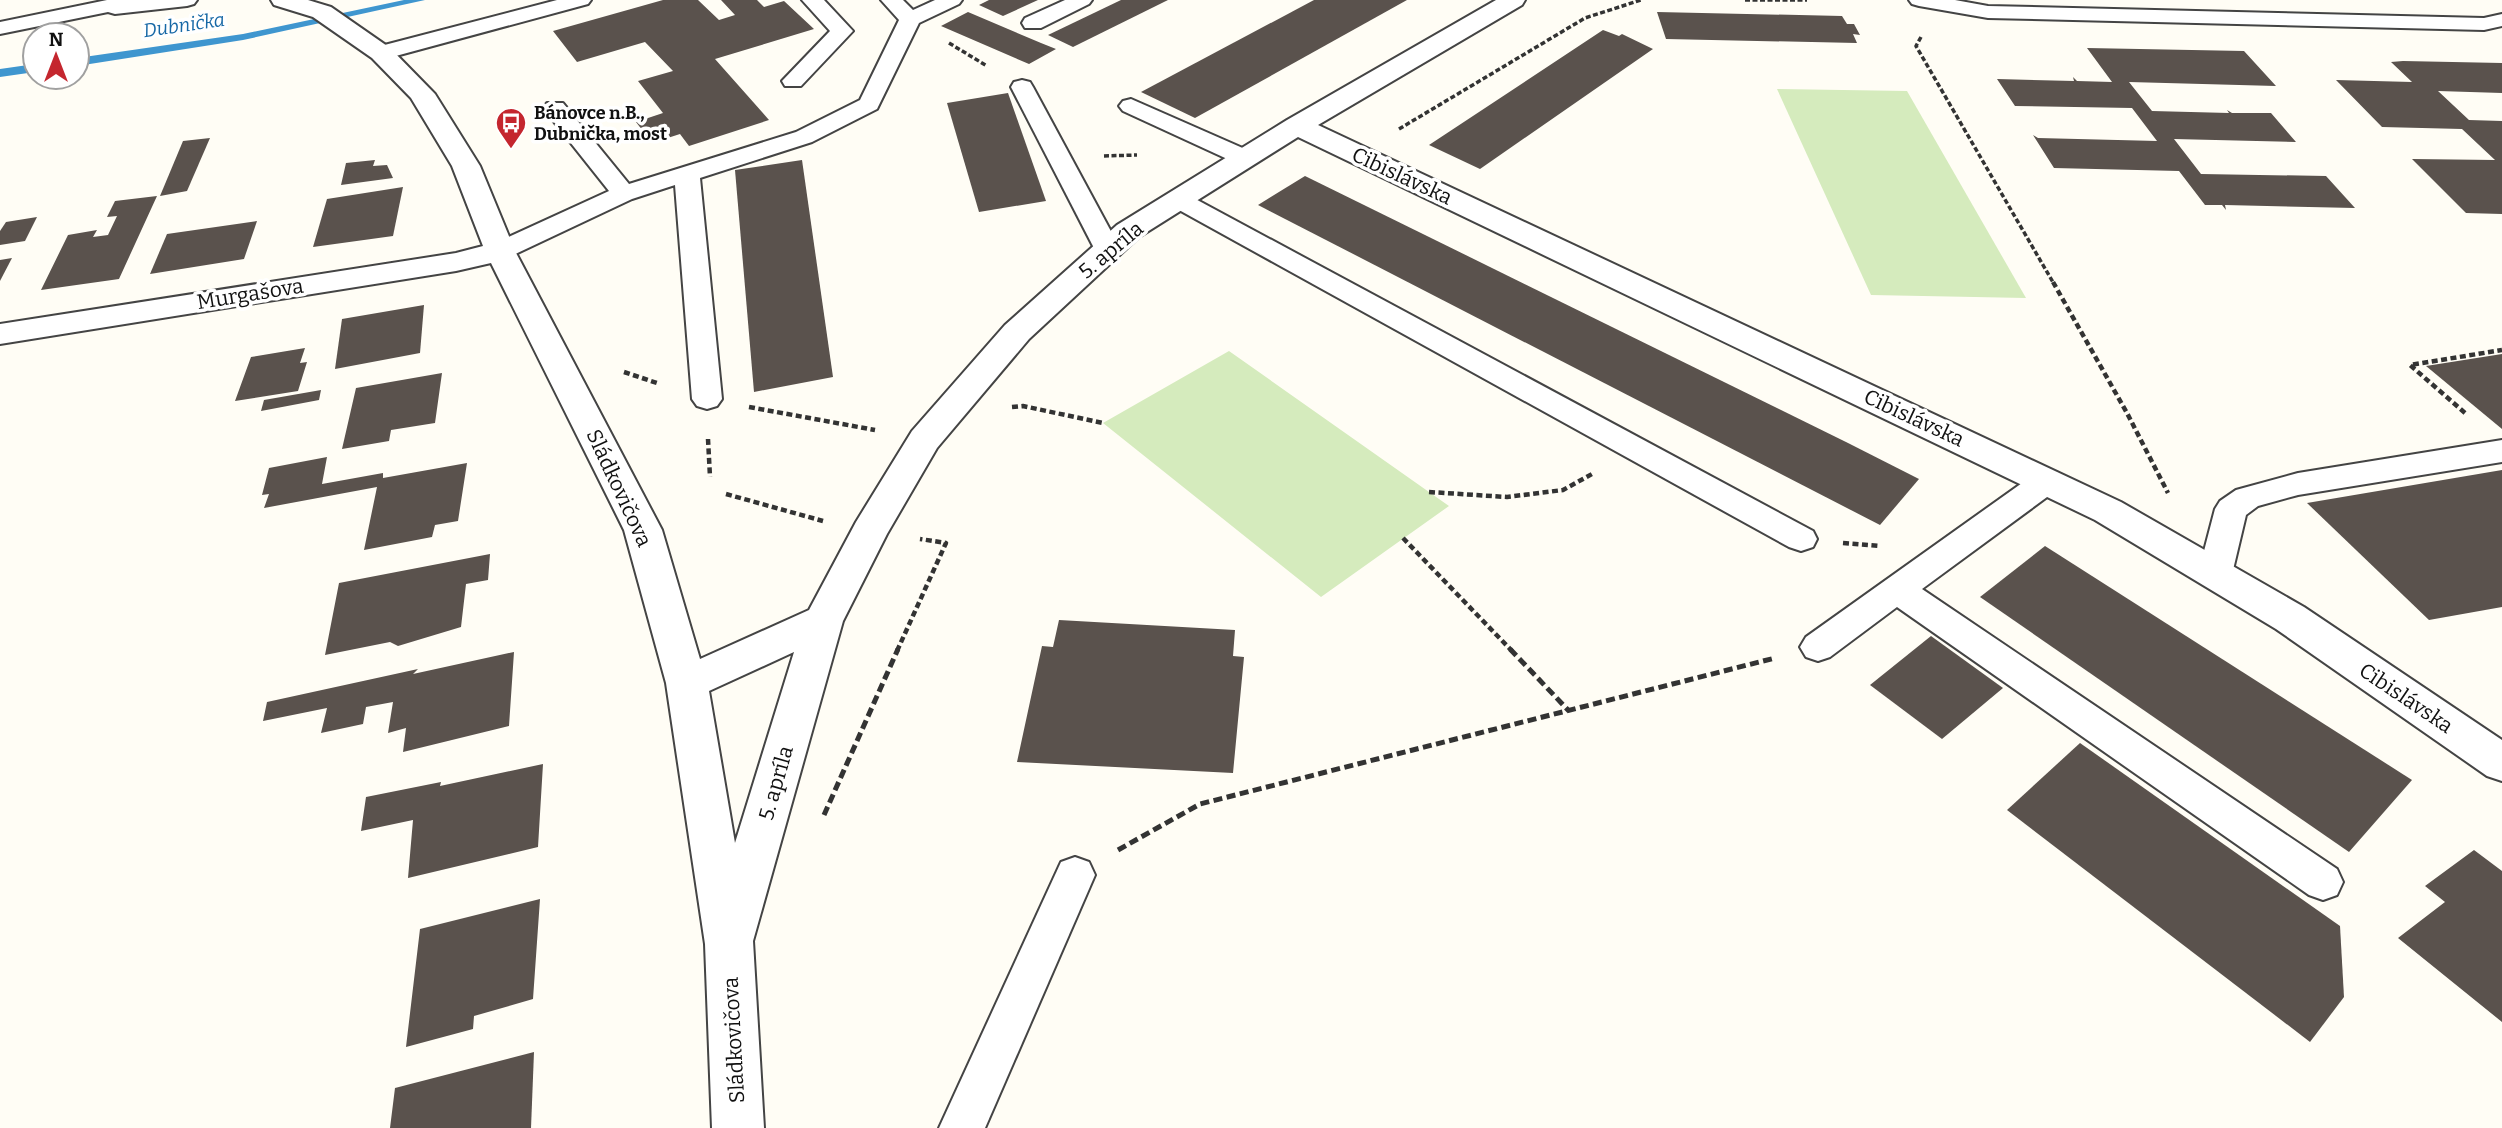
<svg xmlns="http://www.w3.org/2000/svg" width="2502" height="1128" font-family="Bitter,serif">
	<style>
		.green { fill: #d5ebbd }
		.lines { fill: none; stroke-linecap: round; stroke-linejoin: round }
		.stream { fill: #3f96cf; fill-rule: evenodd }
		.building { fill: #5a524d }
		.lane-casing { stroke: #444; stroke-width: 4 }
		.street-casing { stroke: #444; stroke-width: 4 }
		.path-far2 { stroke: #333; stroke-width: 3.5; stroke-dasharray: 5 2.5; stroke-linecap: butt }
		.path-far1 { stroke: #333; stroke-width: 4.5; stroke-dasharray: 6 3.5; stroke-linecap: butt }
		.path { stroke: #333; stroke-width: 5; stroke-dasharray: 9 4.5; stroke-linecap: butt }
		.lane { fill: #fff; fill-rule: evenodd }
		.street { fill: #fff; fill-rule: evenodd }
		.labels { text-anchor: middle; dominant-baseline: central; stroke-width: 7; stroke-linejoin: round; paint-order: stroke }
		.far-poi-label { font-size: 18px; font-weight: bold; fill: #111; stroke: #fff; text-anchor: start }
		.far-water-label { font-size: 19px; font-style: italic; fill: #1768a6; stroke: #fff }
		.street-label { font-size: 21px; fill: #111; stroke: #fff }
	</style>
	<rect width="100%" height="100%" fill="#fffdf5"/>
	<g class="green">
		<polygon points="1777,89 1907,91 2026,298 1871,295"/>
		<polygon points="1229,351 1429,492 1449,506 1321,597 1103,423"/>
	</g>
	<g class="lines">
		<g class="stream">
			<polygon points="404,0 425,0 243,40 77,66 77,58 243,34"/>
			<polygon points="35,64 35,72 0,77 0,69"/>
		</g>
	</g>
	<g class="building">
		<polygon points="663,0 698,0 719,20 735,15 721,0 757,0 764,7 784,1 814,29 715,59 769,120 689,146 680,134 652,143 636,122 663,113 638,81 673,71 645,42 577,62 553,31"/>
		<polygon points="989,0 1038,0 1003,16 979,5"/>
		<polygon points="1121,0 1168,0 1073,47 1048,35"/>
		<polygon points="1314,0 1407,0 1195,118 1141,92"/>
		<polygon points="968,12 1041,43 1056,49 1029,64 941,26"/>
		<polygon points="1657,12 1842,16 1847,24 1854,24 1860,35 1853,34 1857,43 1666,39"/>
		<polygon points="1603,30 1619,36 1622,34 1653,49 1480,169 1429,145"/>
		<polygon points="2087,48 2244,51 2276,86 2129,82 2152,111 2229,113 2227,110 2232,113 2271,113 2296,142 2174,139 2201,174 2326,176 2355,208 2225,205 2226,210 2222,205 2205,205 2179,171 2054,168 2033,135 2038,138 2157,141 2132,108 2015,106 1997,79 2074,81 2073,77 2077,81 2112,82"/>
		<polygon points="2403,61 2502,63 2502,93 2438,91 2469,120 2502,121 2502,214 2466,213 2412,159 2495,160 2462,129 2382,127 2336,80 2412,82 2391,62"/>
		<polygon points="1008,93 1046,201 979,212 947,103"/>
		<polygon points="210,138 187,191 160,196 183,141"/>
		<polygon points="375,160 373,166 387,165 393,178 341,185 346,163"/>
		<polygon points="802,160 833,377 754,392 735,170"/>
		<polygon points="1305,176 1848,443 1919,479 1880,525 1258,205"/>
		<polygon points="403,187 393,236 313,247 327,199"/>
		<polygon points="157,196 119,279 41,290 68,235 97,230 93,237 108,235 117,216 107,217 115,201"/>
		<polygon points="37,217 25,241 0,245 0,231 6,222"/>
		<polygon points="257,221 244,259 150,274 167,234"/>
		<polygon points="12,258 0,281 0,260"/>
		<polygon points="424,305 420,353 335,369 342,319"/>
		<polygon points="305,348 300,363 307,362 298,391 235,401 251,357"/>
		<polygon points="2502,354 2502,429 2426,366"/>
		<polygon points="442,373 435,423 391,430 389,441 342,449 356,388"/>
		<polygon points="321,390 319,400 261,411 264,400"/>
		<polygon points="327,457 322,484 383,473 383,478 467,463 458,521 435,525 432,537 364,550 377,487 264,508 269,494 262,495 269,468"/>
		<polygon points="2502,470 2502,607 2429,620 2307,503"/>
		<polygon points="2045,546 2412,780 2349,852 1980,597"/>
		<polygon points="490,554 488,580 466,584 461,627 398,646 390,642 325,655 339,583"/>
		<polygon points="1059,620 1235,630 1233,656 1244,657 1233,773 1017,762 1042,646 1053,647"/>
		<polygon points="1931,636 2003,688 1942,739 1870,685"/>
		<polygon points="514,652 509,726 403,752 406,728 388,733 393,702 366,707 363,724 321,733 327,708 263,721 267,702 418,669 413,674"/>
		<polygon points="2080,743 2340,926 2344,997 2310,1042 2007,810"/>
		<polygon points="543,764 538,847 408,878 413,820 361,831 366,797 441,782 440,786"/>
		<polygon points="2474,850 2502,871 2502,1022 2398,938 2445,902 2425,886"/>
		<polygon points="540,899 533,999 474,1016 473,1029 406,1047 420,929"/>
		<polygon points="534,1052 531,1128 390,1128 395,1088"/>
	</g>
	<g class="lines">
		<g class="lane-casing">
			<g id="lane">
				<polygon points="107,0 197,0 194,4 187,6 115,14 108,12 0,34 0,22"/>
				<polygon points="557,0 591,0 588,4 381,60 373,58 370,53 373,48"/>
				<polygon points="802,0 824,0 853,31 801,86 785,86 782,81 830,31"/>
				<polygon points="881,0 903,0 913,10 935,0 962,0 959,4 919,23 877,109 812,142 700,178 722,399 717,406 707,409 697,406 692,399 675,185 632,199 509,257 500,259 491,257 487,251 491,245 609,191 547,113 543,108 547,103 563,103 629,184 796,132 860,100 899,20"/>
				<polygon points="1065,0 1092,0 1089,4 1041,28 1025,28 1022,23 1025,18"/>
				<polygon points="1909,0 1955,0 1988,6 2484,18 2502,14 2502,26 2484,30 1988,18 1919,6 1912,4"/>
				<polygon points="1022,80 1030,82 1033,87 1121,250 1117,256 1108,258 1099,256 1095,250 1011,87 1014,82"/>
				<polygon points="1131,99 1254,153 1257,158 1254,163 1245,165 1236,163 1123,111 1119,106 1123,101"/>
				<polygon points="1179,192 1188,195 1813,531 1817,539 1813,547 1801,551 1789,547 1170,205 1166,200 1170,195"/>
				<polygon points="2502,440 2502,462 2298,495 2258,506 2246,515 2232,574 2227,583 2215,587 2203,583 2198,574 2215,509 2220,501 2236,490 2298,473"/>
				<polygon points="2047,470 2058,473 2063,481 2058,489 1922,589 2337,869 2343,882 2337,895 2323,900 2309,895 1897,607 1830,657 1818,661 1806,657 1800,647 1806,637 2036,473"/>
				<polygon points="1075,857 1089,862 1095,875 985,1128 939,1128 1061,862"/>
			</g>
		</g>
		<g class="street-casing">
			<path id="street" d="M271,0H308L331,7L390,48L435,94L480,166L515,251L662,530L700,659L809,610L856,522L912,431L1005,325L1117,225L1287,120L1496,0H1525L1522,5L1318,125L2121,502L2304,607L2502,740V781L2487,776L2276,629L2095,520L1298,137L1139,237L1029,339L937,448L887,534L843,621L753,941L764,1128H712L705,944L666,683L624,530L491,263L456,271L0,344V324L456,253L483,246L452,166L411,98L372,58L313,17L274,5ZM794,652L735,843L709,691Z"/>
		</g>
		<g class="path-far2">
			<polyline points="1745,0 1807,0"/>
			<polyline points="1921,37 1916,46 2054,284"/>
			<polyline points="949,43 987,66"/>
			<polyline points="1399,129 1585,18 1641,0"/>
			<polyline points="1104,156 1137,155"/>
		</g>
		<g class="path-far1">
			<polyline points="2053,282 2127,413 2168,493"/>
			<polyline points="624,372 660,384"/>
			<polyline points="749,407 875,430"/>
			<polyline points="1012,407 1023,406 1103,423"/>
			<polyline points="2465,413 2410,365 2502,350"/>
			<polyline points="708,439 710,477"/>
			<polyline points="1429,492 1507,497 1563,490 1592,474"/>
			<polyline points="726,494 823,521"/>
			<polyline points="1403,538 1512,651"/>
			<polyline points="1843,543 1880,546"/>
			<polyline points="897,651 946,543 920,539"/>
		</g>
		<g class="path">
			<polyline points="1510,649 1569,711"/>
			<polyline points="824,815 898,649"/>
			<polyline points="1118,850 1200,804 1775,658"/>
		</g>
		<use href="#lane" class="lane"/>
		<use href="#street" class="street"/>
	</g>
	<defs>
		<g id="bus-pin" transform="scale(1.575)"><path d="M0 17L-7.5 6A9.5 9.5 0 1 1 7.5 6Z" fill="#c4262e" stroke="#fff"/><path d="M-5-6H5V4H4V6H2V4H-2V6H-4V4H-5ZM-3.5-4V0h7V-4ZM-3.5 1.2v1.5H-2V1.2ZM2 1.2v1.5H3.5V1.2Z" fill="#fff"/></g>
	</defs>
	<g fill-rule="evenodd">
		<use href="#bus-pin" x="511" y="123"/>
	</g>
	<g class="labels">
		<g class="far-poi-label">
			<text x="534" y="113">Bánovce n.B.,<tspan x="534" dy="21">Dubnička, most</tspan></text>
		</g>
		<g class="far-water-label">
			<text transform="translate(184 25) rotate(-8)">Dubnička</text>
		</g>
		<g class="street-label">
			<text transform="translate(1402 176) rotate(25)">Cibislávska</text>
			<text transform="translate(1111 250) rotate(-40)">5. apríla</text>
			<text transform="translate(250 294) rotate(-9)">Murgašova</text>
			<text transform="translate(1914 418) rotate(25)">Cibislávska</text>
			<text transform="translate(619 488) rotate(65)">Sládkovičova</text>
			<text transform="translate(2406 698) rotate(34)">Cibislávska</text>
			<text transform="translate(776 783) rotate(-74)">5. apríla</text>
			<text transform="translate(734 1040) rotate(-93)">Sládkovičova</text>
		</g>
	</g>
	<g transform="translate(56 56)"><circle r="33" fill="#ffffff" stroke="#a0a0a0" stroke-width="2"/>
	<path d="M0-5L12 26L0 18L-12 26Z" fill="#c4262e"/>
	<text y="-10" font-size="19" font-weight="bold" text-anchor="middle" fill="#111111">N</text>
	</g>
</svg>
